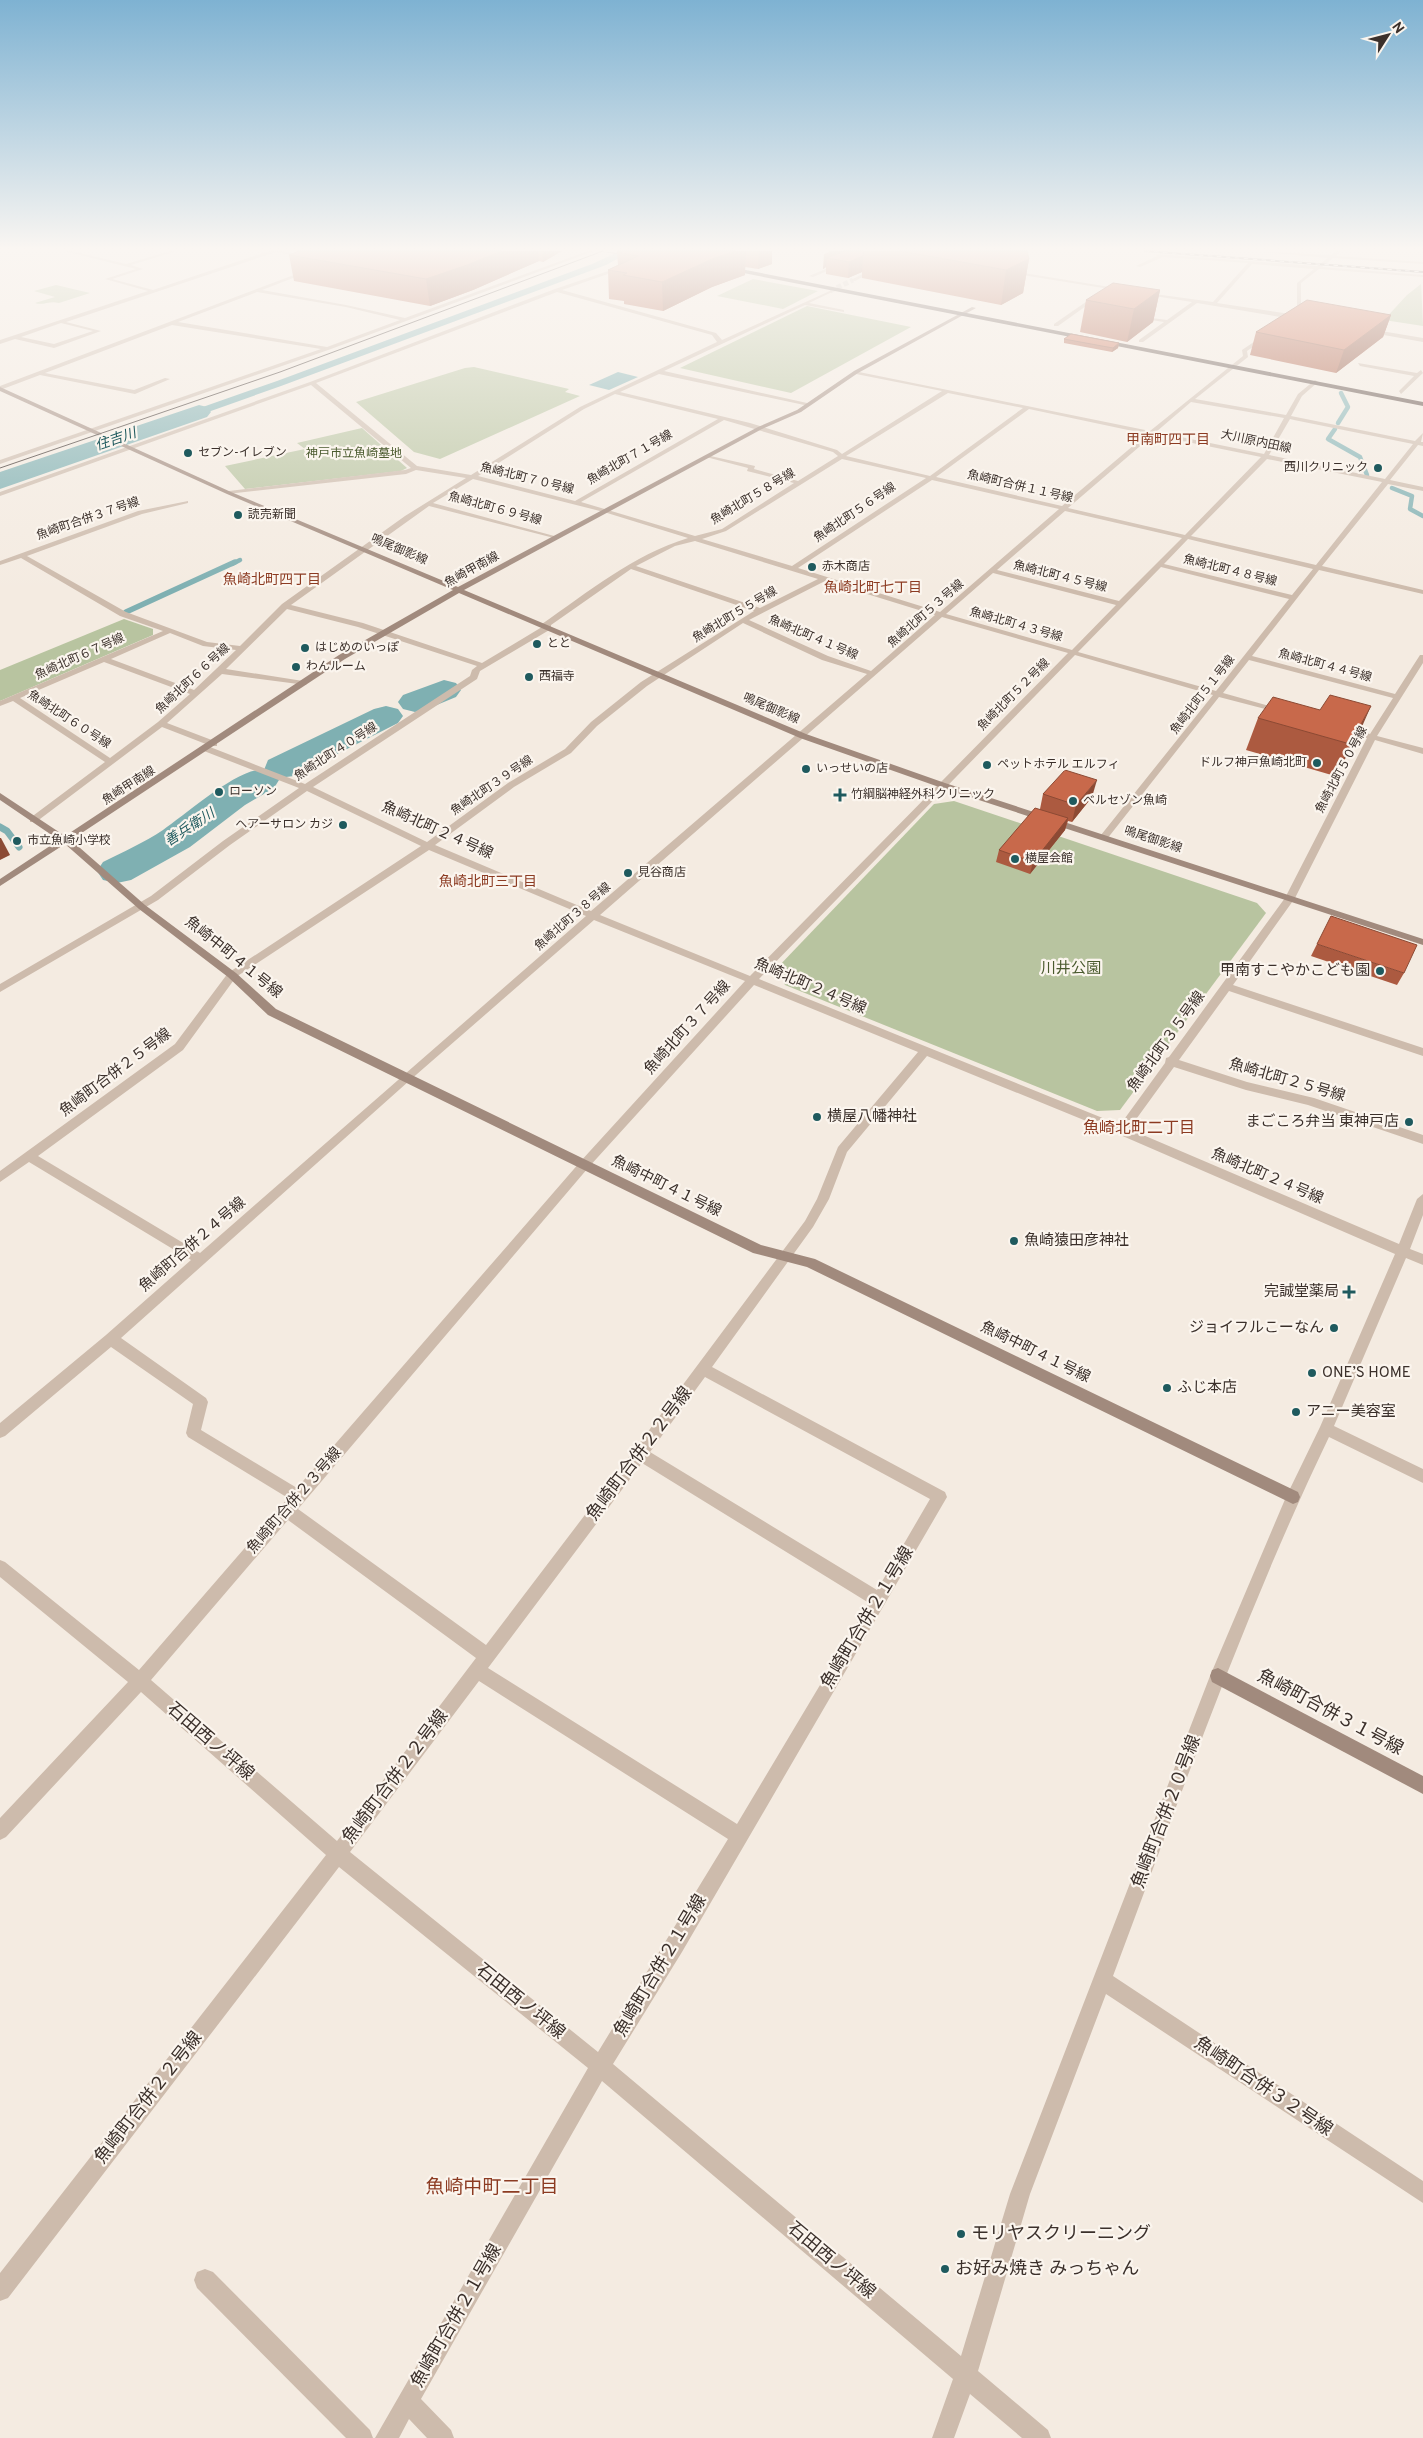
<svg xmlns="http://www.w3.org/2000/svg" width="1423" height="2438" font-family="Overpass,'Noto Sans JP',sans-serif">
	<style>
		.green { fill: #b8c4a0 }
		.water { fill: #7fb0b2 }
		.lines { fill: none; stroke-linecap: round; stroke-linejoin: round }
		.stream-far2 { stroke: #7fb0b2; stroke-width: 4.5 }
		.stream-far1 { stroke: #7fb0b2; stroke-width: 5.5 }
		.stream { stroke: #7fb0b2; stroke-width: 7 }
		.river { fill: #7fb0b2; fill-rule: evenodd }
		.street-tunnel { stroke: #cfc6bd; stroke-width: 5; stroke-dasharray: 5 2.5; stroke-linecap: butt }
		.street { fill: #cdbbac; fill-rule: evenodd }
		.secondary { fill: #a18a7d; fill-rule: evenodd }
		.highway { fill: #5c4a42; fill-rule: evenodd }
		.tram { stroke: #3b302b; stroke-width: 1 }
		.rail-casing { stroke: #3b302b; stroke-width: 2 }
		.rail { stroke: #fbf5ee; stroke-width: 1; stroke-dasharray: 4.5; stroke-linecap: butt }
		.wall { fill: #ac5a40 }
		.shaded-wall { fill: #8c4a34 }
		.building { fill: #c8694b; stroke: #8c4a34 }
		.poi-dot { fill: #1f5a5e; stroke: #fbf5ee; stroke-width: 2 }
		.labels { text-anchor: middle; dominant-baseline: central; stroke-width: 4.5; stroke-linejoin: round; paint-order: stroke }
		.far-street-label { font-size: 12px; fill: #3b302b; stroke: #fbf5ee }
		.far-poi-label { font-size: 12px; fill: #3b302b; stroke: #fbf5ee; text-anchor: start }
		.far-park-label { font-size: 12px; fill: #4a5a2e; stroke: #fbf5ee }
		.far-water-label { font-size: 14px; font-style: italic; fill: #1f5a5e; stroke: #fbf5ee }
		.far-neighbourhood-label { font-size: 14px; fill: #8c3b22; stroke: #fbf5ee }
		.street-label { font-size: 15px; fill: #3b302b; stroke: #fbf5ee }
		.park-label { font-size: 15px; fill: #4a5a2e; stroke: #fbf5ee }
		.poi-label { font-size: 15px; fill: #3b302b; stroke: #fbf5ee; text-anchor: start }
		.neighbourhood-label { font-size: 16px; fill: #8c3b22; stroke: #fbf5ee }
		.near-street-label { font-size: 18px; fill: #3b302b; stroke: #fbf5ee }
		.near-poi-label { font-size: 18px; fill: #3b302b; stroke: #fbf5ee; text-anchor: start }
		.near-neighbourhood-label { font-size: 19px; fill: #8c3b22; stroke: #fbf5ee }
	</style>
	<rect width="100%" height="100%" fill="#f4ebe1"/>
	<g class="green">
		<polygon points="753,279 818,291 783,309 717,296"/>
		<polygon points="1421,281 1423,326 1384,320 1407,295 1421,284"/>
		<path d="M56,285L90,293L59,303C50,300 43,306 35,303L55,297L34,291Z"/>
		<polygon points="807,306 911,327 791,393 680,368"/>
		<polygon points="474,367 569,389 565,392 580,396 440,459 414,452 356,402 465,368"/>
		<polygon points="362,428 407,468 401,471 245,489 225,466 305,449 297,443"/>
		<polygon points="124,619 153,629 153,635 0,701 0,670"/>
		<polygon points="954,801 1257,903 1266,913 1120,1110 1097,1111 785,985 777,968 934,804"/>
	</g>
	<g class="water">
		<polygon points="620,251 632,251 606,265 281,386 132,439 133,436 126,434 277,381 592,264"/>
		<polygon points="618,372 638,377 609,390 589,385"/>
		<polygon points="92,446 101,449 0,484 0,477"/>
	</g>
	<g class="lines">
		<g class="stream-far2">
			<polyline points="1338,423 1348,407 1341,393"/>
			<polyline points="1335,429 1328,439 1360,457 1367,475"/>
			<polyline points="1392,488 1412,496 1410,509 1423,516"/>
			<polyline points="232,564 240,560"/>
		</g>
		<polyline class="stream-far1" points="126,612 235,562"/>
		<polyline class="stream" points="0,827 7,831 19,847"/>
		<g class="river">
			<polygon points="199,405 207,407 211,412 207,417 0,489 0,472"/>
			<polygon points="444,680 456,683 461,690 456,697 427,709 415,712 403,709 398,702 403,695"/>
			<path d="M386,706L398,709L403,716L398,723L294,776L278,778L279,780L274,788L245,805L190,847L131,880L117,883L103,880L97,871L103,862C123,852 145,842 163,830C185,815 240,766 264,770L268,760L374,709Z"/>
		</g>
		<polyline class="street-tunnel" points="830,291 853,280"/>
		<g class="street">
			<path d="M64,251H72L126,264L170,251H177L131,265L143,269L112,279L153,290L269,251H284L309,257L307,258L276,252L66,322L101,331L54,348L15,339L0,344V340L148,291L105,279L136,269ZM61,323L93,331L54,344L21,337Z"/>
			<path d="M588,251H594L331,349L0,464V460L321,349L172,325L45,373L134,390L165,378L170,379L135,394L40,375L0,390V386L307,270L311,271L262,290L346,305L405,318ZM257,292L346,307L400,320L327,347L178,322Z"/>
			<path d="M1252,251L1331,255L1336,251H1341L1336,256L1423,262V264L1333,258L1322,267L1423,275V277L1319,269L1301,283V317L1298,320L1197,303L1143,342H1139V340L1164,322L1138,318L1136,316L1167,320L1192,302L1142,294L1140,292L1213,302L1248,263L1163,257L1140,267L1136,266L1157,256L1155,254L1317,266L1328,258ZM1252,264L1314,269L1297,283V315L1217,303Z"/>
			<polygon points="840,263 844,264 813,277 809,276"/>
			<path d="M623,266L625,268L562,290L716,333L722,340L832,290V292L809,303L844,310V312L805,305L664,371L807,403L809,406L659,374L620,392L750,423L837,450L842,454L942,391L856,374L854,371L1150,431L1243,356L1242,350L1267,333L1269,336L1247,351L1248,357L1195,399L1286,415L1298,394L1315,380L1318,382L1302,396L1291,416L1415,441L1423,433L1421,442H1423V446L1418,445L1390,480L1423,487V491L1388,484L1322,566L1423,590V594L1319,570L1252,656L1395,694L1420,655H1423V663L1377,736L1423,748V754L1375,740L1295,898L1233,985L1423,1048V1056L1229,991L1179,1060L1247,1082L1314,1098L1423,1135V1144L1308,1105L1246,1090L1174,1067L1129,1129L1399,1244L1417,1199L1423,1194V1215L1410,1249L1423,1254V1265L1406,1258L1334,1426L1423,1469V1483L1329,1437C1245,1612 1181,1795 1113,1976L1423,2181V2203L1106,1994L1030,2194L978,2371L1048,2430L1051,2438H1022L970,2394L954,2438H932L953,2379L602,2081L421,2399L451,2430L454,2438H427L409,2419L399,2438H375L588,2068L339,1867L8,2298L0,2301V2273L326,1855L141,1692L6,1837L0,1840V1818L128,1682L0,1577V1560L5,1562L139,1670L288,1498L188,1437L186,1433L193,1404L111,1347L5,1436L0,1438V1423L106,1335L191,1260L29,1162L0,1182V1171L175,1044L228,973L421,846L307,791L230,845L158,900L0,992V984L151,896L223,841L299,788L204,751V747H210L305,784L470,676L472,670L477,666L358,627L287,609L226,669L303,681L307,683L306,685L222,674L167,723L217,742V746H211L162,727L36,822H30V818L105,762L13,701L0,706V701L163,631L120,616L21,558L0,565V561L138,511L188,501V503L142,514L27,556L126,612L207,642L240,646L282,604L405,516L466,478L416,470L406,474L227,494L229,491L405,470L411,468L311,385L0,496V492L310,382L555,289ZM557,292L712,335L717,342L580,407L471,475L417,466L316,383ZM948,393L1023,408L930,476L846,456ZM615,394L718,419L575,501L478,476L584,409ZM1191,402L1284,418L1264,454L1156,432ZM1029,409L1147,434L1062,506L936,477ZM1290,419L1294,420L1413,444L1385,479L1269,455ZM724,420L833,452L838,456L798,481L754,469L755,466L706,455V457L748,468L747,471L794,483L722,529L695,536L581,502ZM1153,435L1261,457L1185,535L1068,508ZM842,459L926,478L792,566L702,539L726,531ZM1267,459L1382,482L1316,565L1191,536ZM473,479L604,512L688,538C633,555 588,592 542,624V627L482,663L363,623L291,605L429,506L558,539V537L433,503ZM932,480L1059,509L940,612L798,568ZM1065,511L1182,538L1119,601L997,570ZM1188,539L1313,569L1292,595L1164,564ZM695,541L818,579L760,608L636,566L675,546ZM1161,567L1289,599L1216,691L1078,652ZM631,569L754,611L641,682L591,722L565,749L508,783L427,842L313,787L477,679L480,671L551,629V625ZM993,573L1116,605L1072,650L946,614ZM825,581L935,615L871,671L828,656L749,620ZM942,617L1068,653L750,976L600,915ZM743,623L822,660L867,674L591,911L435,845L514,787L571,753L597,726L647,686ZM170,633L203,646L236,650L194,690L111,659ZM1075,655L1213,695L1101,835L1099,837L1104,840L1107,839L1219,697L1284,714V710L1223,693L1249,660L1393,698L1370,734L1343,726L1339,729L1367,738L1285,898L1169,1057L1166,1058L1165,1063L1120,1125L759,979ZM104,662L190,694L158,722L110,758L20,698ZM429,850L586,916L200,1253L38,1156L183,1050L236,977ZM594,920L745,981L580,1162L297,1488L201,1430L208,1402L206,1398L121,1338L409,1081ZM754,985L918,1052L838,1147L817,1199L805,1221L635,1449L486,1645L298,1509L588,1168ZM927,1056L1118,1134L1395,1254L1320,1427L1286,1497L1210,1676L1010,2194L961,2356L613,2064L682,1952L947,1497L945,1492L712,1367L813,1227L829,1199L847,1152ZM705,1377L930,1499L877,1590L650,1452ZM642,1463L869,1603L737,1824L488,1668ZM288,1520L476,1658L337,1841L151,1680ZM479,1681L728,1839L598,2052L350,1852Z"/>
			<polygon points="874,268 878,269 855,281 851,280"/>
			<polygon points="1011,271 1122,289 1124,290 1122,291 1009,273"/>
			<polygon points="1096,295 1100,296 1058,326 1054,326 1054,324"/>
			<polygon points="1369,329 1423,338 1423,342 1367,332"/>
			<polygon points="1358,363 1417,373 1421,370 1423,373 1401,394 1399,391 1414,376 1360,366"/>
			<polygon points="205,2269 213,2272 370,2430 373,2438 346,2438 197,2288 194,2280 197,2272"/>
		</g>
		<g class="secondary">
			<polygon points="972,307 976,308 858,373 801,412 762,429 464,590 806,734 945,783 1423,939 1423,945 939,787 800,738 459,593 345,659 71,840 145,905 236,973 276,1009 761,1245 815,1259 1298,1492 1300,1497 1298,1502 1293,1504 807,1267 753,1253 268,1015 228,977 139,909 65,844 0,886 0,879 59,840 0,800 0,793 65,836 339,655 453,590 227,494 0,391 0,387 231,492 458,587 758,427 797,410 854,371"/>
			<polygon points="1218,1668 1423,1776 1423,1794 1212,1682 1210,1676 1212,1670"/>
		</g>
		<g class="highway">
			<polygon points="597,251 639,255 636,257"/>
			<polygon points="725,266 1423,402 1423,406 723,269"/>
		</g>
		<polyline class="tram" points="0,468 280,372 603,251"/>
		<g class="rail-casing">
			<polyline id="rail" points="1145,251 1423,272"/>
		</g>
		<use href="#rail" class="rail"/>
	</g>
	<g class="wall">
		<polygon points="299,251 562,251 543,262 539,261 473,290 430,306 294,281 289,255"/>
		<polygon points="619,251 772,251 772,264 758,269 745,267 745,275 712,287 663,311 624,304 624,301 609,299 608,270 618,265 617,252"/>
		<polygon points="829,251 1027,251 1029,259 1023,293 1001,305 862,278 862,272 848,278 826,274 826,267 823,269"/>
		<polygon points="1160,290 1153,322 1127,342 1080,332 1086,300"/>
		<polygon points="1391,315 1383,337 1336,373 1250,355 1256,332"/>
		<polygon points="1064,339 1119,343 1118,348 1112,352 1064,343"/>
		<polygon points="1258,718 1357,738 1335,776 1246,750"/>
		<polygon points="1043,794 1092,797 1072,822 1068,821 1065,830 1030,874 996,862 999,850 1040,809"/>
		<polygon points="1317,944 1404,973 1397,985 1311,956"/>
	</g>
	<g class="shaded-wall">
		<polygon points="501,251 538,251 539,261 473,290 430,306 426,279"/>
		<polygon points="542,251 562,251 543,262"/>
		<polygon points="735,251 746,251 745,275 712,287 663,311 662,282 712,259"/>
		<polygon points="759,251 772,251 772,264 758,269"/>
		<polygon points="832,251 864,251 827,258 826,267 823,269 824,254"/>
		<polygon points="863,256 862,272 848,278 849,262"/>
		<polygon points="1029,259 1023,293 1001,305 1006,270"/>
		<polygon points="1160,290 1153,322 1127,342 1134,309"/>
		<polygon points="1391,315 1383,337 1336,373 1344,350"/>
		<polygon points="1119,343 1118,348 1112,352 1113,348"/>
		<polygon points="1371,706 1357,738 1335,776 1350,744"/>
		<polygon points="1097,780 1092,797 1072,822 1076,805"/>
		<polygon points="1068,818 1065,830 1030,874 1033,862"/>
		<polygon points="0,838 1,838 10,855 0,860"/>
	</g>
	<g class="building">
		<polygon points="299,251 501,251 470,264 426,279 289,255"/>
		<polygon points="619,251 735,251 712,259 662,282 623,275 627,273 608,270 638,256 617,252"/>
		<polygon points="845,251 864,251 863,256 849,262 827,258"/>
		<polygon points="900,251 1027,251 1029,259 1006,270"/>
		<polygon points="1113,283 1160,290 1134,309 1086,300"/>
		<polygon points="1307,300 1391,315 1344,350 1256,332"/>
		<polygon points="1071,334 1119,343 1113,348 1064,339"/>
		<polygon points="1330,695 1371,706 1350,744 1258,718 1273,697 1320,710"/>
		<polygon points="1065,770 1097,780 1076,805 1043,794"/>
		<polygon points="1035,808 1068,818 1033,862 999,850"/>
		<polygon points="1331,916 1417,945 1404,973 1317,944"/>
	</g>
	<linearGradient id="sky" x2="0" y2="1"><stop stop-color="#7eb2d2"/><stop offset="0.42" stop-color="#faf6f2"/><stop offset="1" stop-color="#faf6f2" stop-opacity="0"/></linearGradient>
	<rect width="1423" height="592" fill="url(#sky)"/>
	<g class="poi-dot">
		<circle cx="188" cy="453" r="5"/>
		<circle cx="1378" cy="468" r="5"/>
		<circle cx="238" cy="515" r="5"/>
		<circle cx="812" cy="567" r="5"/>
		<circle cx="537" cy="644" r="5"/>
		<circle cx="305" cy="648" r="5"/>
		<circle cx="296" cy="667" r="5"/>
		<circle cx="529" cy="677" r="5"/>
		<circle cx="1317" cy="763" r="5"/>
		<circle cx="987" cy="765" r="5"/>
		<circle cx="806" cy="769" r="5"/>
		<circle cx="219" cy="792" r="5"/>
		<path d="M837.5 787.5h5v5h5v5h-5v5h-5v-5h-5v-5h5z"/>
		<circle cx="1073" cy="801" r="5"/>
		<circle cx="343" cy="825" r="5"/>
		<circle cx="17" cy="841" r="5"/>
		<circle cx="1015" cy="859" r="5"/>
		<circle cx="628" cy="873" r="5"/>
		<circle cx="1380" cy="971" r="5"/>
		<circle cx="817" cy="1117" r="5"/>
		<circle cx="1409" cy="1122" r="5"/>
		<circle cx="1014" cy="1241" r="5"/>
		<path d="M1346.5 1284.5h5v5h5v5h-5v5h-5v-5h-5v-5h5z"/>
		<circle cx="1334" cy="1328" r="5"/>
		<circle cx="1312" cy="1373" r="5"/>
		<circle cx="1167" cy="1388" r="5"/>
		<circle cx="1296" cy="1412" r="5"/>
		<circle cx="961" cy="2234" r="5"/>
		<circle cx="945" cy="2269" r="5"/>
	</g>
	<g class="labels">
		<g class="far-street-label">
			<text transform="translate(1256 442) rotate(12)">大川原内田線</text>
			<text transform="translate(630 458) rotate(-30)">魚崎北町７１号線</text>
			<text transform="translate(527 479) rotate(14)">魚崎北町７０号線</text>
			<text transform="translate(1020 487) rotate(13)">魚崎町合併１１号線</text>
			<text transform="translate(753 497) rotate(-31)">魚崎北町５８号線</text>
			<text transform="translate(495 509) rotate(15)">魚崎北町６９号線</text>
			<text transform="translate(855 513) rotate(-34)">魚崎北町５６号線</text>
			<text transform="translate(88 519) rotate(-19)">魚崎町合併３７号線</text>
			<text transform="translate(399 550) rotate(23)">鳴尾御影線</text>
			<text transform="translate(472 570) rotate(-29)">魚崎甲南線</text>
			<text transform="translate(1230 571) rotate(14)">魚崎北町４８号線</text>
			<text transform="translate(1060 577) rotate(14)">魚崎北町４５号線</text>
			<text transform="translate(926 614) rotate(-41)">魚崎北町５３号線</text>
			<text transform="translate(735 615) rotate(-31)">魚崎北町５５号線</text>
			<text transform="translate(1016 625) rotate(16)">魚崎北町４３号線</text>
			<text transform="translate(813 638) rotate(23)">魚崎北町４１号線</text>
			<text transform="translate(80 657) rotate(-24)">魚崎北町６７号線</text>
			<text transform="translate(1325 666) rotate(15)">魚崎北町４４号線</text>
			<text transform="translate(193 679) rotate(-43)">魚崎北町６６号線</text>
			<text transform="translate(1014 695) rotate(-45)">魚崎北町５２号線</text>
			<text transform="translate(1203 695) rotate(-52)">魚崎北町５１号線</text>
			<text transform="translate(771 709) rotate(23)">鳴尾御影線</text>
			<text transform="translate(69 720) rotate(33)">魚崎北町６０号線</text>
			<text transform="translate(336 752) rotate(-33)">魚崎北町４０号線</text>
			<text transform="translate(1342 770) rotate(-62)">魚崎北町５０号線</text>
			<text transform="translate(129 786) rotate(-33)">魚崎甲南線</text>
			<text transform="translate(492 786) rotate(-34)">魚崎北町３９号線</text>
			<text transform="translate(1153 840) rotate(18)">鳴尾御影線</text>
			<text transform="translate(573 917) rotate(-41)">魚崎北町３８号線</text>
		</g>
		<g class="far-poi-label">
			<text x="198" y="453">セブン-イレブン</text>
			<text x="1368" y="468" text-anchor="end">西川クリニック</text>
			<text x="248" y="515">読売新聞</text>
			<text x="822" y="567">赤木商店</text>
			<text x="547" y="644">とと</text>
			<text x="315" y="648">はじめのいっぽ</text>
			<text x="306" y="667">わんルーム</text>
			<text x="539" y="677">西福寺</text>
			<text x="1307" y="763" text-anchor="end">ドルフ神戸魚崎北町</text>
			<text x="997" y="765">ペットホテル エルフィ</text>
			<text x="816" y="769">いっせいの店</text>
			<text x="229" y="792">ローソン</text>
			<text x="851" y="795">竹綱脳神経外科クリニック</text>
			<text x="1083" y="801">ベルセゾン魚崎</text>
			<text x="333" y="825" text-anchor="end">ヘアーサロン カジ</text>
			<text x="27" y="841">市立魚崎小学校</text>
			<text x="1025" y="859">横屋会館</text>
			<text x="638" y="873">見谷商店</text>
		</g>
		<g class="far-park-label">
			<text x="354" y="454">神戸市立魚崎墓地</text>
		</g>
		<g class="far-water-label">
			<text transform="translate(116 440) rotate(-19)">住吉川</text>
			<text transform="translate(190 828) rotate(-33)">善兵衛川</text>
		</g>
		<g class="far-neighbourhood-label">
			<text x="1168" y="440">甲南町四丁目</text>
			<text x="272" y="580">魚崎北町四丁目</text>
			<text x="873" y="588">魚崎北町七丁目</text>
			<text x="488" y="882">魚崎北町三丁目</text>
		</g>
		<g class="street-label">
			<text transform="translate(437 831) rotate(24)">魚崎北町２４号線</text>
			<text transform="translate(233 958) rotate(39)">魚崎中町４１号線</text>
			<text transform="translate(810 987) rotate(23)">魚崎北町２４号線</text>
			<text transform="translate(688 1028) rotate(-48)">魚崎北町３７号線</text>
			<text transform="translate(1167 1042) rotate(-54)">魚崎北町３５号線</text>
			<text transform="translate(116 1073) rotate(-37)">魚崎町合併２５号線</text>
			<text transform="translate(1287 1081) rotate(16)">魚崎北町２５号線</text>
			<text transform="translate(1267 1177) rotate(23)">魚崎北町２４号線</text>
			<text transform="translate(666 1187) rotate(26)">魚崎中町４１号線</text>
			<text transform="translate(193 1245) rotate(-41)">魚崎町合併２４号線</text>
			<text transform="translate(1035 1353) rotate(26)">魚崎中町４１号線</text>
			<text transform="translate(295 1501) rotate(-49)">魚崎町合併２３号線</text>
		</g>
		<g class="park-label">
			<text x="1071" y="969">川井公園</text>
		</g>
		<g class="poi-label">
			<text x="1370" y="971" text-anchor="end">甲南すこやかこども園</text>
			<text x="827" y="1117">横屋八幡神社</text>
			<text x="1399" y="1122" text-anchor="end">まごころ弁当 東神戸店</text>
			<text x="1024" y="1241">魚崎猿田彦神社</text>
			<text x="1339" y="1292" text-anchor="end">完誠堂薬局</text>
			<text x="1324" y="1328" text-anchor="end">ジョイフルこーなん</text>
			<text x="1322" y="1373">ONE’S HOME</text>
			<text x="1177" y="1388">ふじ本店</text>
			<text x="1306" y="1412">アニー美容室</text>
		</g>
		<g class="neighbourhood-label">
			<text x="1139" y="1129">魚崎北町二丁目</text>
		</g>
		<g class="near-street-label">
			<text transform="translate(640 1454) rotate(-53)">魚崎町合併２２号線</text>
			<text transform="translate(868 1618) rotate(-59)">魚崎町合併２１号線</text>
			<text transform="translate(1330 1713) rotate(28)">魚崎町合併３１号線</text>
			<text transform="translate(210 1742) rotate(41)">石田西ノ坪線</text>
			<text transform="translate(396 1777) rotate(-53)">魚崎町合併２２号線</text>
			<text transform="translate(1167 1812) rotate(-69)">魚崎町合併２０号線</text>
			<text transform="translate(661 1966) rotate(-59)">魚崎町合併２１号線</text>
			<text transform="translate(520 2002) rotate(39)">石田西ノ坪線</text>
			<text transform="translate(1263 2087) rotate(34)">魚崎町合併３２号線</text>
			<text transform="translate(149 2098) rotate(-52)">魚崎町合併２２号線</text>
			<text transform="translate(831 2261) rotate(40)">石田西ノ坪線</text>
			<text transform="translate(457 2316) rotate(-60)">魚崎町合併２１号線</text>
		</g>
		<g class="near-poi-label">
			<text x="971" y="2234">モリヤスクリーニング</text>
			<text x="955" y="2269">お好み焼き みっちゃん</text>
		</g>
		<g class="near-neighbourhood-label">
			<text x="492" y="2188">魚崎中町二丁目</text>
		</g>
	</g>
	<g transform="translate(1388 35) rotate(54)" stroke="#fbf5ee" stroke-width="4" paint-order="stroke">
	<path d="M0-4L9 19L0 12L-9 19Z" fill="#3b302b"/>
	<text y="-8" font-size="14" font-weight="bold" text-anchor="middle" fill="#3b302b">N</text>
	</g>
</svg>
